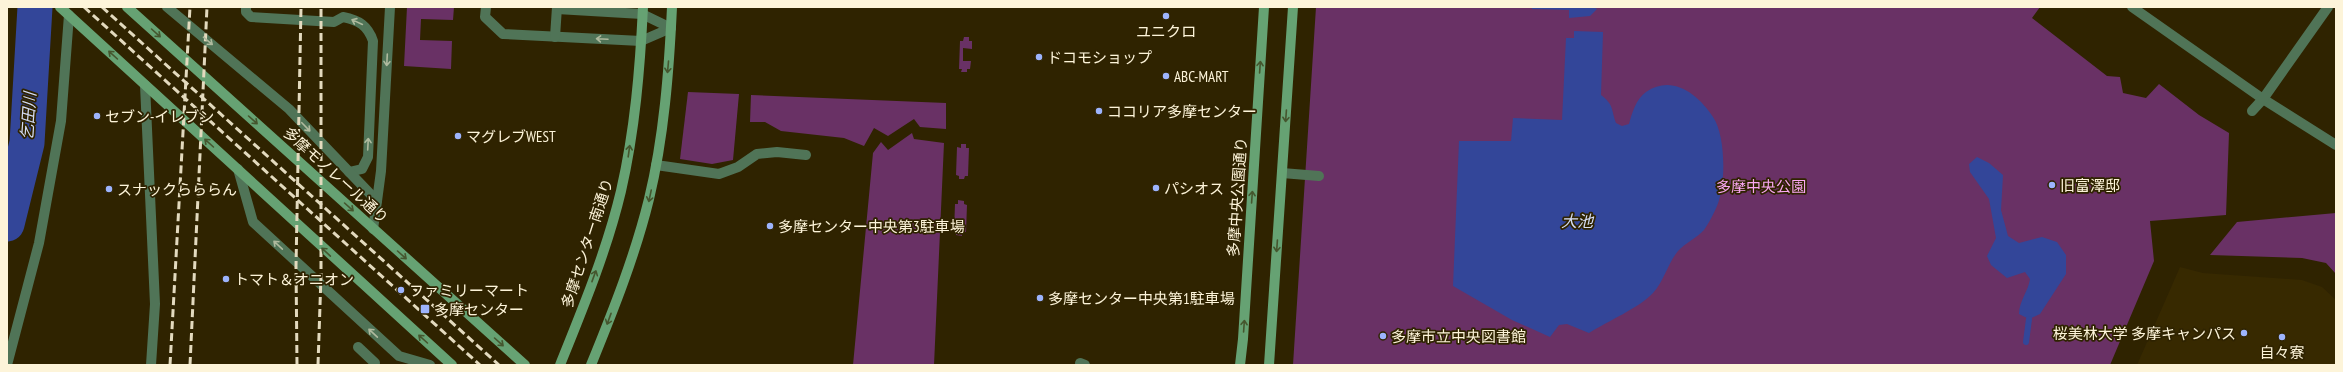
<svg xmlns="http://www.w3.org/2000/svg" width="2343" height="372" font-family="'PT Sans Narrow','Noto Sans JP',sans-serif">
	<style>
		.built { fill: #372900 }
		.green { fill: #693165 }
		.water { fill: #334699 }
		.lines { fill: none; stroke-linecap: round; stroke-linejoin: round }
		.stream { stroke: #334699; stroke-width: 6 }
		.river { stroke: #334699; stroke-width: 35 }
		.lane { stroke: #507457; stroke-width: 10 }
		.street { stroke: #507457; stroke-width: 10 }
		.secondary { stroke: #66a273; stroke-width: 10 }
		.rail { stroke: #e3dabe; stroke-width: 3; stroke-dasharray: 8 4; stroke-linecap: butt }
		.oneway { stroke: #afba9e }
		.oneway2 { stroke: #45562e }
		.poi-dot { fill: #9db4fd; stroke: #2f2300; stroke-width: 1.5 }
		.labels { text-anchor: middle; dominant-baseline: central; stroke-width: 3.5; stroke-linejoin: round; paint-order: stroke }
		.poi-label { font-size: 15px; fill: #fdf4d9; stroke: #2f2300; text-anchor: start }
		.street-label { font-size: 15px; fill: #fdf4d9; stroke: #2f2300 }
		.park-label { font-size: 15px; fill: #f9a7f1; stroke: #2f2300 }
		.water-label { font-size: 16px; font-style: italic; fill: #d5ddf5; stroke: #2f2300 }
	</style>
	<rect width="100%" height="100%" fill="#2f2300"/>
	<polygon class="built" points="2180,267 2203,273 2302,280 2322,287 2336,300 2336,365 2137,365"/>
	<g class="green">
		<polygon points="407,7 454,7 453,20 421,19 420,40 452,41 451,69 404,66"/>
		<polygon points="1316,7 2040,7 2032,18 2107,76 2120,77 2123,93 2146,98 2159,84 2199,115 2229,133 2226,215 2150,221 2154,261 2110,365 1293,365"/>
		<polygon points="964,37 969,37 969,41 972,41 972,49 963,48 963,61 971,61 970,69 967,69 967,72 961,72 962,69 959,69 960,41 963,41"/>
		<polygon points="688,92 739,94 733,160 712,164 680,159"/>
		<polygon points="751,95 946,103 946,129 920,127 914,119 888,136 874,128 864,146 844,138 781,131 765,122 750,122"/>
		<polygon points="912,133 914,139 944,143 934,365 853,365 873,153 881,142 888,150"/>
		<polygon points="961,144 966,144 966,148 969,148 968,176 965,176 964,179 959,179 959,176 956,175 957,147 961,148"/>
		<polygon points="958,200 964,201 964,204 967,205 966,232 962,232 962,236 956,235 956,232 954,232 955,204 958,204"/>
		<polygon points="2336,213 2336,274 2326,263 2302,258 2210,255 2237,222"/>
	</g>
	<g class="water">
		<polygon points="1532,7 1593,7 1597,9 1590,16 1569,18 1569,10 1532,9"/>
		<path d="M1574,31L1603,32L1601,95C1614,105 1611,109 1616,123L1622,126L1629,124C1632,113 1636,99 1646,92C1672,74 1698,94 1713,117C1726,136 1726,185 1717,206C1714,213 1709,223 1704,230C1697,238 1685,243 1678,251C1668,263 1664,281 1653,293C1639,308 1608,321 1589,333L1567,324L1559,325L1550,337L1512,320L1453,286L1459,141H1511L1513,118L1562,120L1566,38H1574Z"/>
		<path d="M1977,157L1989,163L2003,175L2001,210L2008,236L2019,243L2042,237L2057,242L2066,255V274L2040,314L2029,319L2019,314C2019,301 2028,292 2030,279L2025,272L2007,278L1991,265L1987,256L1996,238L1989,199L1970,172L1969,164Z"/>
	</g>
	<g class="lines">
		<polyline class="stream" points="2026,342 2029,319"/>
		<polyline class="river" points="7,224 27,143 35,7"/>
		<g class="lane">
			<path d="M246,7V12L251,17L334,22L343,17C359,20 368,26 373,41L368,157L362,169L349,172"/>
			<polyline points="486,7 485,17 503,34 641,41 671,28"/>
			<polyline points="557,9 642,14 671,28"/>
			<polyline points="555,37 557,7"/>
			<polyline points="656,165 719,174 738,167 757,154 777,152 806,155"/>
			<polyline points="238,169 253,222 399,356 430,365"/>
			<polyline points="1282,173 1319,176"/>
		</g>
		<g class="street">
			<polyline points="167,7 289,109 377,201 373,229"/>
			<polyline points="2132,7 2263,99 2336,145"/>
			<polyline points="145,85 155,304 151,365"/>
			<polyline points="2252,111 2263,99 2328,7"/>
			<polyline points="377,201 381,171 390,7"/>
			<polyline points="358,347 375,363"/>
			<polyline points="1080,363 1085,365"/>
			<polyline points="7,365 39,243 61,121 69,15"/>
		</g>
		<g class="secondary">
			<polyline points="60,7 452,365"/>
			<polyline points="127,7 525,365"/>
			<path d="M560,365C583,308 607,250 621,191C635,130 640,69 643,7"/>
			<path d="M591,365C613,311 635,256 649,199C664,137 669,71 672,7"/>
			<polyline points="1240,365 1243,339 1264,7"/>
			<polyline points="1269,365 1293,7"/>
		</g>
		<g class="rail">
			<polyline points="84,7 480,365"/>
			<polyline points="102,7 499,365"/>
			<polyline points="170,365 190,7"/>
			<polyline points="190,365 207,7"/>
			<polyline points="297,365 296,266 301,7"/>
			<polyline points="318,365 321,276 321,7"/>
		</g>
	</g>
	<defs><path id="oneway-shaft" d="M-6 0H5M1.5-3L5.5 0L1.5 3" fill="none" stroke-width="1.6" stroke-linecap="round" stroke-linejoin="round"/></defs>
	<g class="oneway">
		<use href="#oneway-shaft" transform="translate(357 22) rotate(-155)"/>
		<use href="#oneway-shaft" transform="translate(602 39) rotate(-177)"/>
		<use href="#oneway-shaft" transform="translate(208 41) rotate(40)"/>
		<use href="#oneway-shaft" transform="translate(387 60) rotate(93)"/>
		<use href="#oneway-shaft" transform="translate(306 127) rotate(46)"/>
		<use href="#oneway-shaft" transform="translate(368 144) rotate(-87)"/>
		<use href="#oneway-shaft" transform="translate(278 245) rotate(-137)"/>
		<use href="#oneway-shaft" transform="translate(373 333) rotate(-137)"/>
	</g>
	<g class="oneway2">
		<use href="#oneway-shaft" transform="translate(156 33) rotate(42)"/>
		<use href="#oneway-shaft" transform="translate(113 55) rotate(-138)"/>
		<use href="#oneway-shaft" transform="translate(668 67) rotate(95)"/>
		<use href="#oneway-shaft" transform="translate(1260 67) rotate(-86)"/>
		<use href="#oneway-shaft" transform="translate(1286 116) rotate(94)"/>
		<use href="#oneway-shaft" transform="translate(253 120) rotate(42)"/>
		<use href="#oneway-shaft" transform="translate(209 143) rotate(-138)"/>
		<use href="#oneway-shaft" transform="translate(629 151) rotate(-82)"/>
		<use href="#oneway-shaft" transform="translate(650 196) rotate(102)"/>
		<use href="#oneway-shaft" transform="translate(1252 197) rotate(-86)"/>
		<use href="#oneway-shaft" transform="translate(349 207) rotate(42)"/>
		<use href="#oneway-shaft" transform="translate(1277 246) rotate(94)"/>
		<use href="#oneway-shaft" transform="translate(326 252) rotate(-137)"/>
		<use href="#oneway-shaft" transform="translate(402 255) rotate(42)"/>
		<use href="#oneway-shaft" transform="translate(594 276) rotate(-70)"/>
		<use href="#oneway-shaft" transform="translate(609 319) rotate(110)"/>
		<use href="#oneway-shaft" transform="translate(1244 326) rotate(-86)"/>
		<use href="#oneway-shaft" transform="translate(423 339) rotate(-138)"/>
		<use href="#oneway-shaft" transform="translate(499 342) rotate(42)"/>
	</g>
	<g class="poi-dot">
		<circle cx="1166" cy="16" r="4"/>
		<circle cx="1039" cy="57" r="4"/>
		<circle cx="1166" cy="76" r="4"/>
		<circle cx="1099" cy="111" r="4"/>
		<circle cx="97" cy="116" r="4"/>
		<circle cx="458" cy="136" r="4"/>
		<circle cx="2052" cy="185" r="4"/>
		<circle cx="1156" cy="188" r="4"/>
		<circle cx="109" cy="189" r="4"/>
		<circle cx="770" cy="226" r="4"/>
		<circle cx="226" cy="279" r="4"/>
		<circle cx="401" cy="290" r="4"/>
		<circle cx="1040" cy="298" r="4"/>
		<rect x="420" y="304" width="10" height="10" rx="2"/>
		<circle cx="2244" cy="333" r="4"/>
		<circle cx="1383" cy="336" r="4"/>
		<circle cx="2282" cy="337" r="4"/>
	</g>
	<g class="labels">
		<g class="poi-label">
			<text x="1166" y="31" text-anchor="middle">ユニクロ</text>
			<text x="1047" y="57">ドコモショップ</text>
			<text x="1174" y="76">ABC-MART</text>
			<text x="1107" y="111">ココリア多摩センター</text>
			<text x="105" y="116">セブン-イレブン</text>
			<text x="466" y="136">マグレブWEST</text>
			<text x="2060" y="185">旧富澤邸</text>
			<text x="1164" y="188">パシオス</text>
			<text x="117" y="189">スナックらららん</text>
			<text x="778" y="226">多摩センター中央第3駐車場</text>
			<text x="234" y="279">トマト＆オニオン</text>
			<text x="409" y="290">ファミリーマート</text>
			<text x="1048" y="298">多摩センター中央第1駐車場</text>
			<text x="434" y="309">多摩センター</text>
			<text x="2236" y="333" text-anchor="end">桜美林大学 多摩キャンパス</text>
			<text x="1391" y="336">多摩市立中央図書館</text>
			<text x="2282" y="352" text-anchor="middle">自々寮</text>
		</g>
		<g class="street-label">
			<text transform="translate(336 175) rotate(42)">多摩モノレール通り</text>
			<text transform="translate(1237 197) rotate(-86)">多摩中央公園通り</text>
			<text transform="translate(587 243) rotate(-72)">多摩センター南通り</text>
		</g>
		<g class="park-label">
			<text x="1761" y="186">多摩中央公園</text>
		</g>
		<g class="water-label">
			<text transform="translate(28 116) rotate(-86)">乞田川</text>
			<text x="1577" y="221">大池</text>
		</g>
	</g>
	<rect width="2343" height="372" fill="none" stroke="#fdf4d9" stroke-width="16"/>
</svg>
